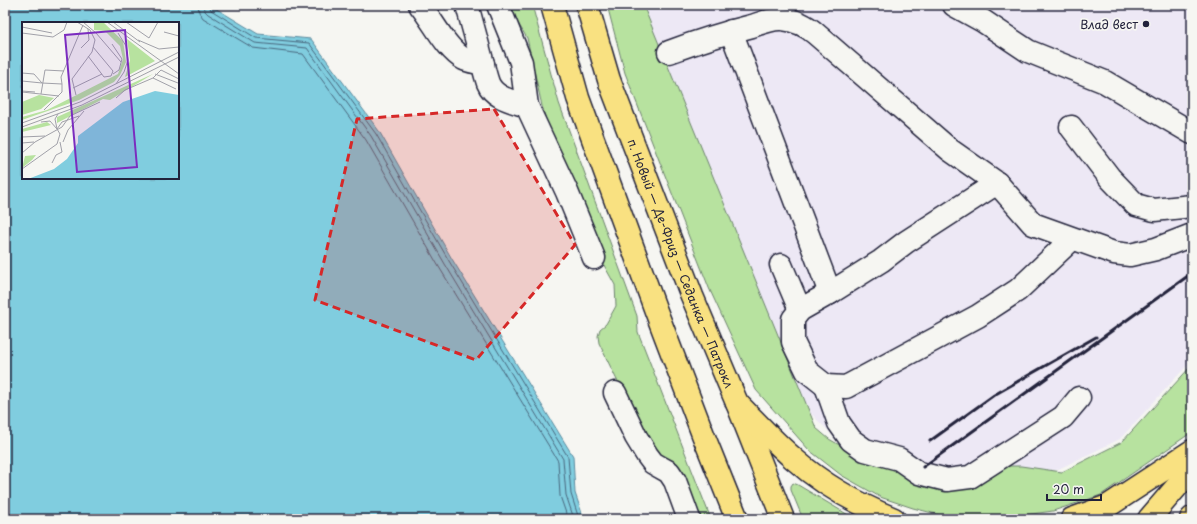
<svg xmlns="http://www.w3.org/2000/svg" width="1197" height="524" font-family="'Playpen Sans',sans-serif">
	<style>
		.built { fill: #ede8f5 }
		.green { fill: #b7e29f; stroke: #6c826d }
		.water { fill: #80cddf; stroke: #5a899d; fill-rule: evenodd }
		.lines { fill: none; stroke-linecap: round; stroke-linejoin: round }
		.shore { stroke: #48667d; stroke-width: 1 }
		.minor-casing { stroke: #22223b; stroke-width: 25 }
		.major-casing { stroke: #22223b; stroke-width: 25 }
		.highway-casing { stroke: #22223b; stroke-width: 25 }
		.minor { stroke: #f6f6f2; stroke-width: 22 }
		.major { stroke: #f9e181; stroke-width: 22 }
		.highway { stroke: #f9e181; stroke-width: 22 }
		.rail { stroke: #22223b; stroke-width: 3 }
		.marked { fill: #d62828; fill-opacity: 0.2; stroke: #d62828; stroke-width: 3; stroke-dasharray: 8 5; stroke-linejoin: round }
		.poi-dot { fill: #22223b; stroke: #f6f6f2; stroke-width: 1.5 }
		.labels { text-anchor: middle; dominant-baseline: central; stroke-width: 3.5; stroke-linejoin: round; paint-order: stroke }
		.poi-label { font-size: 12px; fill: #22223b; stroke: #f6f6f2; text-anchor: end }
		.street-label { font-size: 12px; fill: #22223b; stroke: #f6f6f2 }
		.inset-road { fill: none; stroke: #a1a1a9; stroke-width: 1 }
		.view { fill: #7b2cbf; fill-opacity: 0.15; stroke: #7b2cbf; stroke-width: 2 }
		.inset-edge { fill: none; stroke: #22223b; stroke-width: 2 }
	</style>
	<rect width="100%" height="100%" fill="#f6f6f2"/>
	<filter id="ink" filterUnits="userSpaceOnUse"><feTurbulence type="fractalNoise" baseFrequency=".025" numOctaves="2"/><feDisplacementMap in="SourceGraphic" scale="8" xChannelSelector="R" yChannelSelector="G"/><feConvolveMatrix kernelMatrix="1 2 1 2 8 2 1 2 1" color-interpolation-filters="sRGB"/></filter>
	<g filter="url(#ink)">
		<polygon class="built" points="641,5 1192,5 1192,360 1120,439 1036,480 859,461 803,406"/>
		<g class="green">
			<polygon points="507,5 532,5 559,103 637,316 638,332 711,519 696,519 666,462 643,434 599,343 598,336 600,329 606,324 616,306 615,285 600,258 560,167 542,106 527,38"/>
			<polygon points="607,5 643,5 816,428 829,439 862,458 896,467 916,481 998,469 1008,466 1021,466 1062,472 1122,442 1192,365 1192,432 1101,495 1053,511 1011,517 973,519 940,515 913,508 880,497 841,475 809,450 756,390 709,288 625,73"/>
			<polygon points="793,483 798,485 855,519 803,519 791,490 791,486"/>
		</g>
		<path class="water" d="M5,5H210L258,34L311,39L379,131L452,259L573,456L575,493L584,519H5ZM23,23H178V178H23Z"/>
		<g class="lines">
			<g class="shore">
				<polyline points="198,5 199,12 203,18 253,48 303,54 366,140 439,267 558,461 560,496 568,519"/>
				<polyline points="204,5 205,11 208,14 255,43 307,48 371,136 445,264 563,459 566,495 574,519"/>
				<polyline points="209,5 211,10 256,38 309,43 376,134 449,261 568,457 571,494 579,519"/>
			</g>
			<g class="minor-casing">
				<g id="minor">
					<path d="M420,5C433,21 447,50 464,59C470,62 477,62 483,64C484,70 486,77 488,83C494,98 512,101 527,106"/>
					<polyline points="467,5 483,64"/>
					<polyline points="498,5 521,62 527,106 567,192 594,258"/>
					<polyline points="954,5 983,21 1028,51 1105,82 1192,133"/>
					<polyline points="731,31 830,293"/>
					<path d="M669,52C696,42 724,33 752,26C761,23 773,18 782,19C795,20 807,26 816,34L950,150L997,183L1033,224L1114,253L1130,255L1156,249L1192,235"/>
					<polyline points="1071,127 1110,178 1136,205 1154,210 1192,206"/>
					<polyline points="997,183 906,242 881,261 830,293 800,310 793,319 793,342 807,371 826,386 846,387 978,316 1018,290 1072,239"/>
					<polyline points="781,265 800,310"/>
					<polyline points="826,386 839,423 851,440 865,450 899,459 919,473 947,480 970,477 1063,417 1079,398"/>
					<polyline points="615,393 636,437 647,455 653,463 660,467 669,472 675,481 689,519"/>
				</g>
			</g>
			<g class="major-casing">
				<g id="major">
					<polyline points="552,5 578,98 656,311 704,437 737,519"/>
					<path id="s1" d="M587,5L609,80L692,296L737,403L783,519"/>
				</g>
			</g>
			<g class="highway-casing">
				<g id="highway">
					<path d="M737,403C755,421 774,442 794,459C822,484 860,505 894,519"/>
					<polyline points="1072,519 1108,506 1192,451"/>
					<polyline points="1149,519 1192,469"/>
					<polyline points="1191,519 1192,518"/>
				</g>
			</g>
			<use href="#minor" class="minor"/>
			<use href="#major" class="major"/>
			<use href="#highway" class="highway"/>
			<g class="rail">
				<polyline points="930,441 994,395 1096,337"/>
				<polyline points="923,467 1192,273"/>
			</g>
		</g>
	</g>
	<path class="marked" d="M494,109L575,245L476,360L315,300L357,119Z"/>
	<circle class="poi-dot" cx="1146" cy="24" r="4"/>
	<g class="labels">
		<g class="poi-label">
			<text x="1138" y="24">Влад вест</text>
		</g>
		<g class="street-label">
			<text stroke="none"><textPath href="#s1" startOffset="275">п. Новый — Де-Фриз — Седанка — Патрокл</textPath></text>
		</g>
	</g>
	<g transform="translate(22 22)">
		<rect width="157" height="157" fill="#f6f6f2"/>
		<path d="M72,0H81L101,19L104,40L98,53L92,60L57,78L0,98V95L25,88L96,52L101,37L98,24L83,9L72,8ZM105,17L133,39L103,55L108,38ZM131,52L88,78L81,77L35,101V95ZM17,73L32,76L19,87L0,93V80ZM25,100L29,103L0,110V107ZM14,133L10,138L0,146L3,134Z" fill="#b7e29f"/>
		<path d="M133,69L157,73V157H6L32,147L45,137L56,121V114L101,80Z" fill="#80cddf"/>
		<path class="inset-road" d="M61,0L74,11L99,40M85,0L157,52M91,0L118,20M104,0L127,16L136,0M0,5L30,11M142,10L157,14M0,11L31,15L42,8L45,0M116,18L137,27L157,25M90,22L100,37L97,48L91,52M59,26L67,18L66,7M66,34L82,55L89,54L91,49L71,25M0,51L12,52L20,61L40,62V70L22,88M133,52L156,61M131,56L154,67M0,59L20,61M40,62L39,55L61,3M94,62L102,50L106,38L104,24L96,11M51,66L80,52M0,69L13,70M0,70L37,74M19,72L23,48L42,49M54,73L50,57L70,30L73,18L68,8L55,0M94,76L103,68L131,56L139,48L157,57M19,100L28,99L35,107L33,97L36,92M0,101L58,80L157,30M0,105L60,83L157,35M35,107L40,100L57,94M0,115L23,114M41,120L46,108L62,89M0,121L12,120M0,131L13,120L40,105L48,94L78,80M30,141L34,133L40,130L38,120M0,147L35,122L38,112L35,107"/>
		<path class="view" d="M103,8L115,145L55,150L43,13Z"/>
		<rect width="157" height="157" class="inset-edge"/>
	</g>
	<rect width="1197" height="524" fill="none" stroke="#f6f6f2" stroke-width="20"/>
	<rect x="10" y="10" width="1177" height="504" fill="none" stroke="#22223b" stroke-width="1.5" filter="url(#ink)"/>
	<path d="M1047 494v6h54v-6" fill="none" stroke="#22223b" stroke-width="2"/>
	<text x="1053" y="494" font-size="12" fill="#22223b" stroke="#f6f6f2" stroke-width="3" paint-order="stroke">20 m</text>
</svg>
